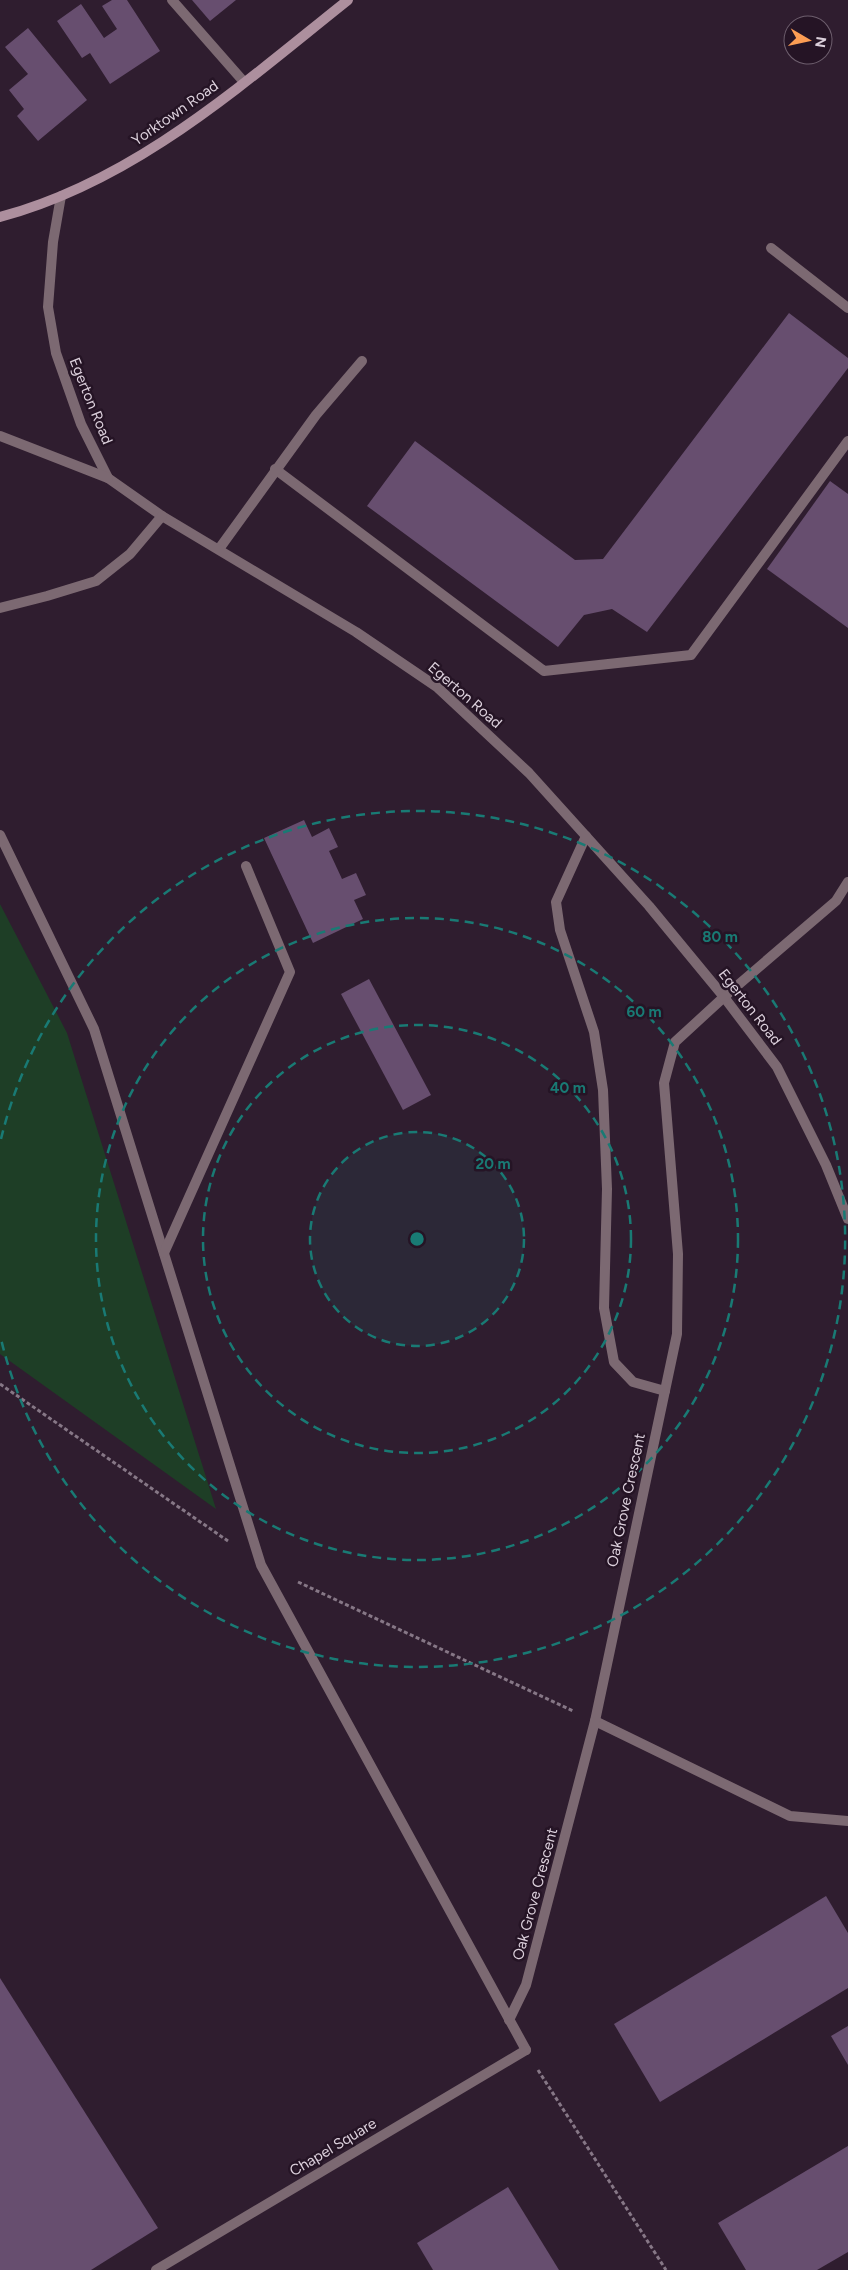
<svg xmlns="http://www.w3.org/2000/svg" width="848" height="2270" font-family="Figtree,sans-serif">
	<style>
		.green { fill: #1e3e26 }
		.building { fill: #674e6f }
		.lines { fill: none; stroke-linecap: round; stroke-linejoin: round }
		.path { stroke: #867786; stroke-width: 3; stroke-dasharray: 4 2.5; stroke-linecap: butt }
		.lane { stroke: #7c6972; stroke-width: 10 }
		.street { stroke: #7c6972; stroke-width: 10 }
		.secondary { stroke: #ad8f9e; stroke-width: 10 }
		.ring { fill: none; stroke: #197a74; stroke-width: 2.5; stroke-dasharray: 9 6 }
		.labels { text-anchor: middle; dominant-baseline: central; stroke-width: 5; stroke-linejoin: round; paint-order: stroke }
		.street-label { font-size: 15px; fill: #dcd0dc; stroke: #251425 }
		.centre { fill: #197a74; stroke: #251425; stroke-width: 2.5 }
		.ring-label { font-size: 15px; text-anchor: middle; font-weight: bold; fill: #197a74; stroke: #251425; stroke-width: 5; stroke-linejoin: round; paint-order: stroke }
	</style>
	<rect width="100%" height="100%" fill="#2f1d2f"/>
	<polygon class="green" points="0,904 67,1033 216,1509 0,1354"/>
	<g class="building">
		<polygon points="112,0 127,0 160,51 110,84 90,53 82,58 57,21 81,4 104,38 117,29 102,6"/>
		<polygon points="192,0 236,0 210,21"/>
		<polygon points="28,28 87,100 38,141 17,116 24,109 9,90 28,74 5,47"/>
		<polygon points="789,313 848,358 848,368 647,632 612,609 584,615 558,647 367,506 415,441 575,560 603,559"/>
		<polygon points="830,481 848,494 848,628 767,569"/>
		<polygon points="304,820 312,837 329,828 338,847 329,851 342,879 356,873 366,895 354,900 363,919 313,943 264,838"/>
		<polygon points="369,979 431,1095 403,1110 341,994"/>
		<polygon points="826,1896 848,1933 848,1988 660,2102 614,2024"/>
		<polygon points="0,1978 158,2228 91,2270 0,2270"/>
		<polygon points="848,2026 848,2065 831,2036"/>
		<polygon points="848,2146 848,2252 817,2270 746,2270 718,2223"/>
		<polygon points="508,2187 559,2270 433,2270 417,2243"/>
	</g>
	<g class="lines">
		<g class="path">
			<polyline points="0,1384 228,1541"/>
			<polyline points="298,1582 573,1711"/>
			<polyline points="538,2070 666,2270"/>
		</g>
		<g class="lane">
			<polyline points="771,248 848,308"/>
			<polyline points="275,469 544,671 691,655 848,441"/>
			<polyline points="219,549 316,415 362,361"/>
			<polyline points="0,835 94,1029 261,1565 526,2050"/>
			<polyline points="586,836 556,902 560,930 594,1032 603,1090 607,1189 604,1308 614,1362 633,1382 665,1391"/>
			<polyline points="164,1253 290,972 246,866"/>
			<polyline points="595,1721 790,1816 848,1821"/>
			<polyline points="509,2020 526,1985 595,1721 677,1334 678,1254 664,1083 675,1042 724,997"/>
		</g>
		<g class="street">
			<polyline points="172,0 244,82"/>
			<polyline points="61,196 53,242 48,307 56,353 81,424 108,478 162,516 356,632 437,687 529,773 649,906 724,997 777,1067 826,1165 848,1219"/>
			<polyline points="0,436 108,478"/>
			<polyline points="0,608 47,596 96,581 130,554 162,516"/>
			<polyline points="724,997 836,901 848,882"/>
			<polyline points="156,2270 526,2050"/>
		</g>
		<path class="secondary" d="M0,217C135,181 241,85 348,0"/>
	</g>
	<circle cx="417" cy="1239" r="107" fill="#197a74" fill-opacity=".12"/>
	<g class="ring">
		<circle cx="417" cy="1239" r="107"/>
		<circle cx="417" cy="1239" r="214"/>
		<circle cx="417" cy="1239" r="321"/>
		<path d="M1 1139A428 428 0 1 1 1 1339"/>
	</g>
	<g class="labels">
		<g class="street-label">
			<text transform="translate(175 113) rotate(-35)">Yorktown Road</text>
			<text transform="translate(91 401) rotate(68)">Egerton Road</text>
			<text transform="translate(465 695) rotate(41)">Egerton Road</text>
			<text transform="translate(750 1007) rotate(52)">Egerton Road</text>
			<text transform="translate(626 1500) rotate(-78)">Oak Grove Crescent</text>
			<text transform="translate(535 1894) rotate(-75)">Oak Grove Crescent</text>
			<text transform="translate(333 2147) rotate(-31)">Chapel Square</text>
		</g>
	</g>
	<circle cx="417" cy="1239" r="8" class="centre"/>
	<g class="ring-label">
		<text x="720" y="942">80 m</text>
		<text x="644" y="1017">60 m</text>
		<text x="568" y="1093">40 m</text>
		<text x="493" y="1169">20 m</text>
	</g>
	<g transform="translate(808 40) rotate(99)"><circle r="24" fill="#251425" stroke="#6e5f6e"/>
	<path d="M0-4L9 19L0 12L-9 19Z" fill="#fc9d54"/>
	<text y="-8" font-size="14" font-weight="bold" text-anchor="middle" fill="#dcd0dc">N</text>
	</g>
</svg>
